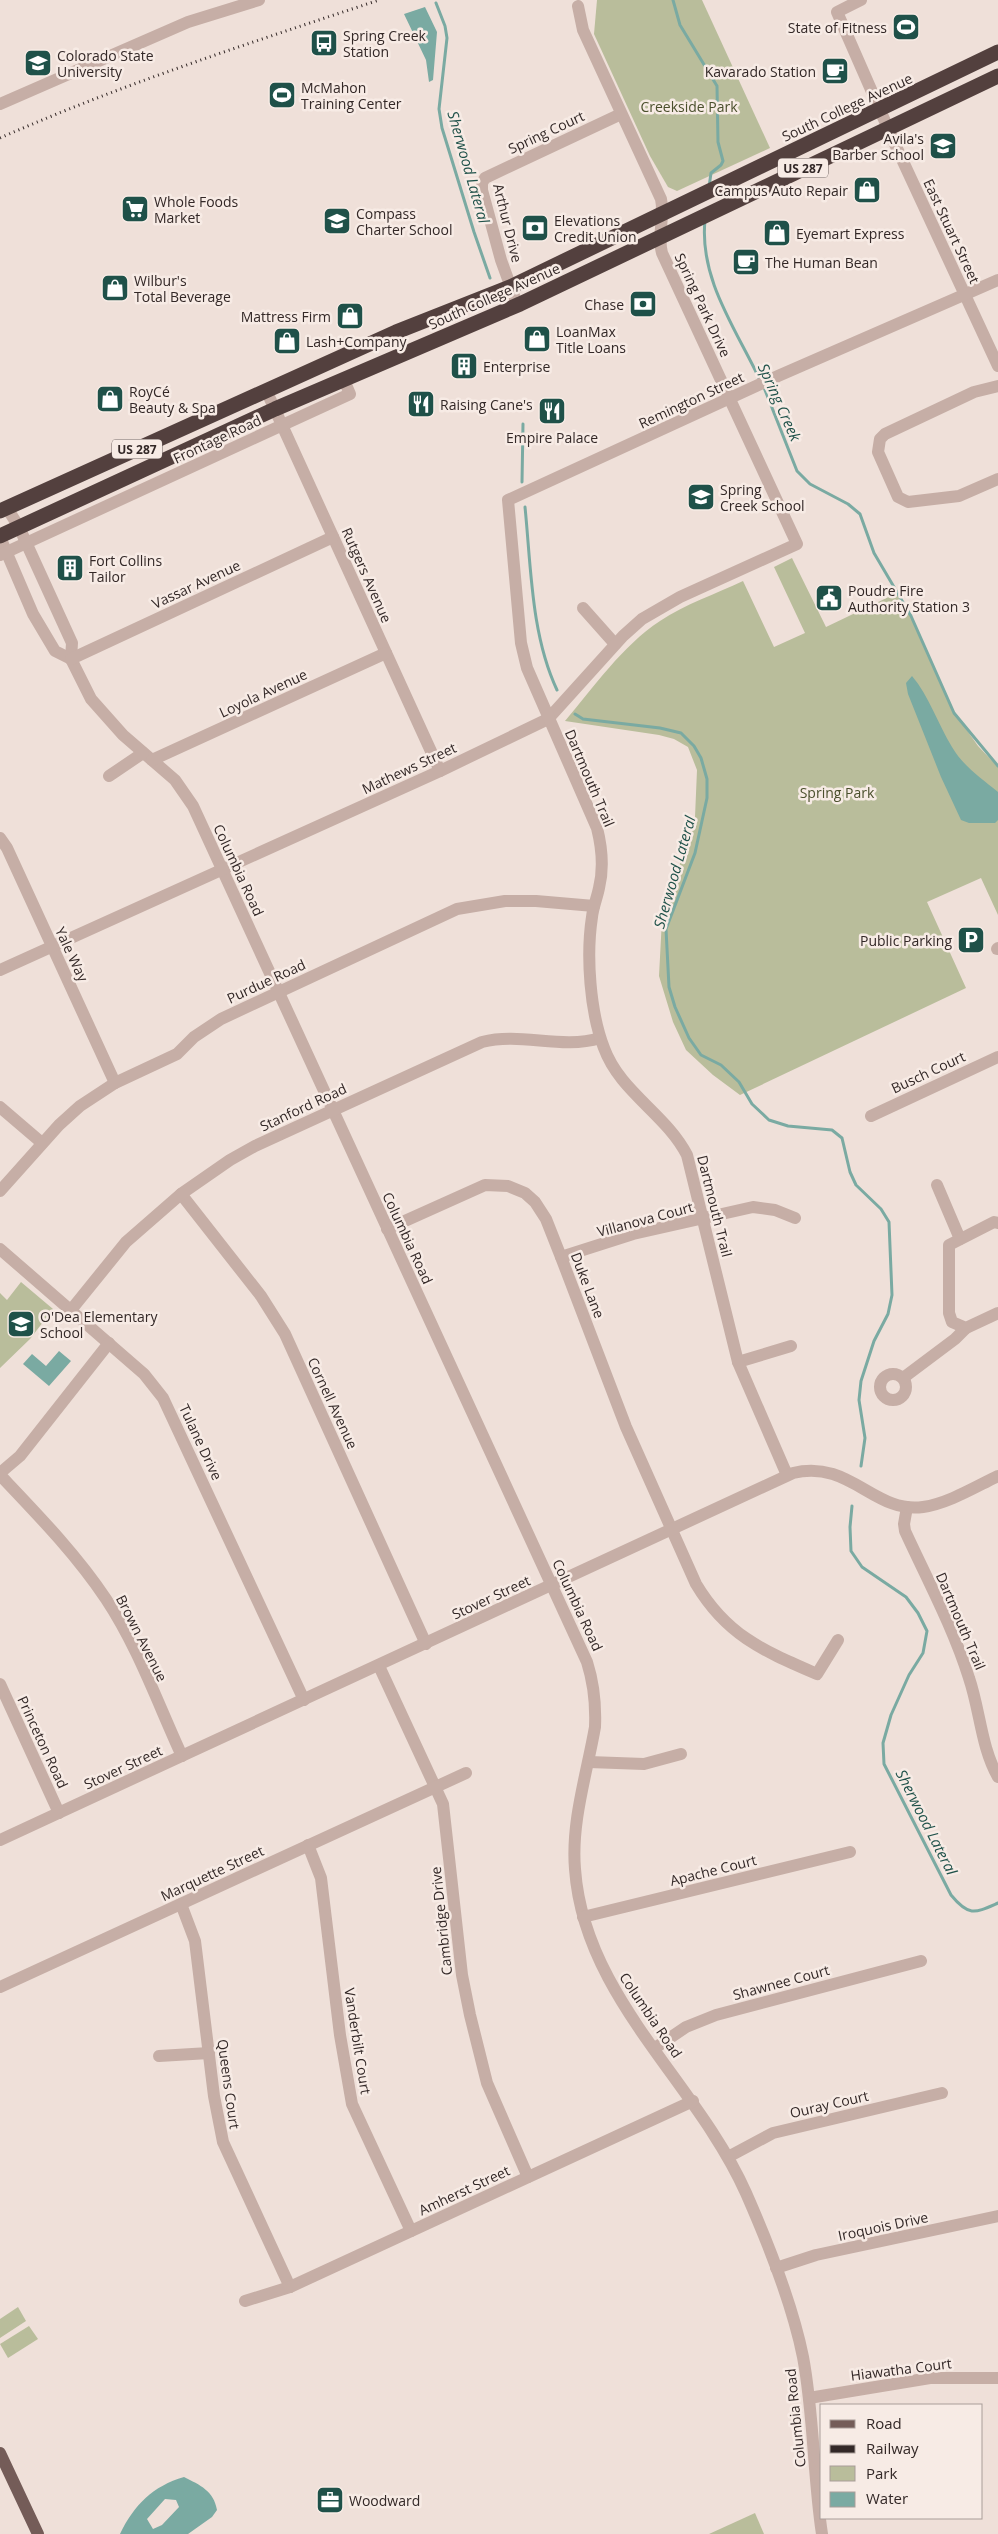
<svg xmlns="http://www.w3.org/2000/svg" width="998" height="2534" font-family="'Open Sans',sans-serif">
	<style>
		.green { fill: #b9bd9b }
		.water { fill: #7aaaa2; fill-rule: evenodd }
		.lines { fill: none; stroke-linecap: round; stroke-linejoin: round }
		.stream { stroke: #7aaaa2; stroke-width: 3 }
		.minor { stroke: #c6aea6; stroke-width: 12 }
		.major { stroke: #745c58; stroke-width: 12 }
		.highway { stroke: #53403e; stroke-width: 15 }
		.rail { stroke: #332827; stroke-width: 3; stroke-dasharray: 1 4; stroke-linecap: butt }
		.labels { text-anchor: middle; dominant-baseline: central; stroke-width: 5; stroke-linejoin: round; paint-order: stroke }
		.shield { fill: #f7ebe5; stroke: #6e6260; stroke-width: 1 }
		.shield-label { font-size: 12px; font-weight: bold; fill: #332827 }
		.poi-label { font-size: 14px; fill: #332827; stroke: #f7ebe5; text-anchor: start }
		.park-label { font-size: 14px; fill: #4a4f2c; stroke: #f7ebe5 }
		.street-label { font-size: 14px; fill: #332827; stroke: #f7ebe5 }
		.water-label { font-size: 15px; font-style: italic; fill: #1f5149; stroke: #f7ebe5 }
	</style>
	<rect width="100%" height="100%" fill="#efe0d9"/>
	<g class="green">
		<polygon points="597,0 702,0 770,148 677,191 668,187 650,156 594,34"/>
		<path d="M792,558L826,627L897,593L911,616L954,712L978,746L998,767V915L981,878L927,902L966,988L740,1095L713,1075L686,1050L673,1022L659,976L662,919L695,817L697,770L688,747L674,739L659,735L565,721C594,687 622,646 660,621C685,604 716,594 743,581L774,647L805,633L774,567Z"/>
		<polygon points="21,1282 53,1309 30,1339 0,1368 0,1293 7,1300"/>
		<polygon points="18,2307 26,2321 0,2338 0,2319"/>
		<polygon points="29,2326 38,2339 8,2358 0,2344"/>
		<polygon points="755,2513 764,2534 709,2534"/>
	</g>
	<g class="water">
		<polygon points="425,7 437,32 433,80 429,82 426,60 404,14"/>
		<path d="M912,676C929,696 938,724 952,747C963,766 981,778 998,792V820L995,823H969L961,820L941,777L908,694L906,683Z"/>
		<polygon points="59,1351 71,1361 49,1386 23,1364 32,1354 46,1366"/>
		<path d="M184,2477C200,2485 214,2491 217,2510L212,2517L188,2534H120C134,2505 153,2486 184,2477ZM165,2499L176,2500L179,2507L162,2525L153,2529L147,2519Z"/>
	</g>
	<g class="lines">
		<g class="stream">
			<polyline points="673,0 680,25 717,86 718,142 723,161 721,165 711,173 709,187"/>
			<polyline points="436,3 445,26 447,38 439,109 442,128 474,232 490,278"/>
			<path d="M705,220C699,279 736,329 760,380"/>
			<polyline points="763,385 797,471 810,484 848,504 860,514 874,553 911,616 954,713 998,766"/>
			<polyline points="522,482 523,424"/>
			<path d="M525,507C531,566 531,635 557,690"/>
			<polyline points="575,714 583,719 660,728 681,733 694,746 701,758 707,779 707,798 695,853 666,929 669,987 675,1007 689,1038 701,1055 721,1065 739,1082 752,1104 769,1120 788,1126 832,1130 842,1138 850,1172 856,1185 881,1209 889,1222 892,1295 888,1314 874,1341 861,1381 859,1400 865,1438 861,1466"/>
			<path d="M852,1506L850,1527L851,1551L862,1567L906,1597L918,1613L927,1631L923,1653L909,1675L891,1715L883,1743L884,1764L951,1895C969,1917 975,1913 998,1903"/>
		</g>
		<g class="minor">
			<polyline points="861,0 837,12 894,142 998,366"/>
			<polyline points="0,104 188,22 259,0"/>
			<polyline points="517,304 501,260 482,190 482,183 485,178 621,114"/>
			<polyline points="998,386 974,392 885,434 880,439 878,452 898,497 908,502 959,496 998,479"/>
			<polyline points="266,390 440,771"/>
			<path d="M7,508L19,527L72,643L71,659L91,699L123,735L175,780L193,806L587,1662C594,1684 596,1704 595,1727C587,1773 571,1822 575,1869C584,1997 696,2081 746,2193C768,2243 792,2302 803,2357C814,2415 813,2475 822,2534"/>
			<polyline points="0,537 33,614 55,651 71,659"/>
			<polyline points="0,555 350,394 344,380"/>
			<polyline points="583,608 615,644"/>
			<polyline points="71,659 333,537"/>
			<polyline points="152,760 386,653"/>
			<polyline points="109,776 143,753"/>
			<polyline points="0,838 7,848 115,1083"/>
			<polyline points="997,949 998,948"/>
			<path d="M0,970L440,771L548,719L623,636L642,619L680,597L797,544L662,253C657,235 665,217 661,199L583,30L578,6"/>
			<polyline points="0,1107 42,1143"/>
			<polyline points="871,1116 998,1057"/>
			<polyline points="937,1185 960,1239"/>
			<polyline points="0,1191 59,1125 80,1106 115,1083 177,1054 194,1037 221,1019 457,909 505,901 536,901 594,906"/>
			<polyline points="181,1194 261,1296 285,1334 426,1644"/>
			<polyline points="998,1223 994,1222 949,1245 949,1313 952,1322 966,1328 998,1313"/>
			<path d="M387,1229L485,1185L508,1186L525,1193L535,1202L546,1219L561,1257L626,1427L696,1584C727,1636 764,1651 817,1674L838,1640"/>
			<polyline points="0,1249 144,1374 163,1398 304,1700"/>
			<polyline points="561,1257 633,1234 753,1207 775,1210 795,1218"/>
			<path d="M71,1310L126,1242L181,1194L230,1160L255,1146L482,1042C522,1032 561,1050 600,1038"/>
			<polyline points="738,1362 791,1346"/>
			<circle cx="893" cy="1387" r="13"/>
			<polyline points="903,1378 955,1339 966,1328"/>
			<polyline points="0,1473 20,1456 109,1343"/>
			<path d="M0,1475C37,1514 76,1554 106,1599C138,1647 158,1704 182,1756"/>
			<path d="M787,1475L738,1362L687,1155C666,1114 620,1092 604,1048C590,1012 586,956 592,917C593,907 597,898 599,888C604,868 602,848 597,828L527,668L521,643L508,500L778,376L998,280"/>
			<path d="M907,1507L904,1524L905,1531C927,1579 953,1627 969,1678C980,1710 981,1747 998,1777"/>
			<polyline points="379,1666 443,1804 462,1975 470,2015 487,2083 528,2177"/>
			<polyline points="0,1684 59,1813"/>
			<polyline points="589,1762 644,1764 681,1754"/>
			<path d="M0,1840L793,1473C850,1459 874,1514 923,1507C949,1503 975,1487 998,1476"/>
			<polyline points="308,1845 321,1878 340,2035 352,2104 411,2231"/>
			<polyline points="181,1904 195,1941 214,2096 223,2142 290,2287"/>
			<polyline points="583,1917 850,1852"/>
			<polyline points="0,1987 466,1773"/>
			<polyline points="655,2048 686,2027 716,2015 921,1961"/>
			<polyline points="159,2056 209,2053"/>
			<polyline points="728,2157 773,2133 942,2093"/>
			<polyline points="776,2268 816,2255 998,2216"/>
			<polyline points="245,2301 290,2287 693,2101"/>
			<polyline points="809,2398 930,2378 998,2378"/>
		</g>
		<polyline class="major" points="0,2453 38,2534"/>
		<g class="highway">
			<polyline points="0,511 396,332 510,287 998,52"/>
			<polyline points="0,536 275,409 520,304 998,76"/>
		</g>
		<path class="rail" d="M0,138C125,83 250,43 379,0"/>
	</g>
	<defs>
		<g id="stadium-square" transform="scale(1.4375)"><rect x="-9" y="-9" width="18" height="18" rx="4" fill="#1f5149" stroke="#f7ebe5"/><path d="M0-5a6.5 5 0 1 0 0 10a6.5 5 0 1 0 0-10ZM-3.5-1.8h7v3.6h-7Z" fill="#fff"/></g>
		<g id="bus-square" transform="scale(1.4375)"><rect x="-9" y="-9" width="18" height="18" rx="4" fill="#1f5149" stroke="#f7ebe5"/><path d="M-5-6H5V4H4V6H2V4H-2V6H-4V4H-5ZM-3.5-4V0h7V-4ZM-3.5 1.2v1.5H-2V1.2ZM2 1.2v1.5H3.5V1.2Z" fill="#fff"/></g>
		<g id="university-square" transform="scale(1.4375)"><rect x="-9" y="-9" width="18" height="18" rx="4" fill="#1f5149" stroke="#f7ebe5"/><path d="M0-5L7-2L0 1L-7-2ZM-4 1L0 2.5L4 1V4Q0 6-4 4Z" fill="#fff"/></g>
		<g id="cafe-square" transform="scale(1.4375)"><rect x="-9" y="-9" width="18" height="18" rx="4" fill="#1f5149" stroke="#f7ebe5"/><path d="M-5.5-4.5H6V0H3Q3 3.5 0 3.5H-2.5Q-5.5 3.5-5.5 0ZM3-3.2v2h1.7v-2ZM-6 4.5H4V6H-6Z" fill="#fff"/></g>
		<g id="school-square" transform="scale(1.4375)"><rect x="-9" y="-9" width="18" height="18" rx="4" fill="#1f5149" stroke="#f7ebe5"/><path d="M0-5L7-2L0 1L-7-2ZM-4 1L0 2.5L4 1V4Q0 6-4 4Z" fill="#fff"/></g>
		<g id="shop-square" transform="scale(1.4375)"><rect x="-9" y="-9" width="18" height="18" rx="4" fill="#1f5149" stroke="#f7ebe5"/><path d="M-5-2.5h2.3a2.7 3.5 0 0 1 5.4 0H5L5.5 6h-11ZM-1.5-2.5h3a1.5 2.3 0 0 0-3 0Z" fill="#fff"/></g>
		<g id="supermarket-square" transform="scale(1.4375)"><rect x="-9" y="-9" width="18" height="18" rx="4" fill="#1f5149" stroke="#f7ebe5"/><path d="M-6-5.5h2.5l.6 2H6L4.5 2H-2.5L-4.4-4H-6ZM-1.5 3.2a1.3 1.3 0 1 0 .1 0ZM3 3.2a1.3 1.3 0 1 0 .1 0Z" fill="#fff"/></g>
		<g id="bank-square" transform="scale(1.4375)"><rect x="-9" y="-9" width="18" height="18" rx="4" fill="#1f5149" stroke="#f7ebe5"/><path d="M-6-4H6V4H-6ZM0-2.3a2.3 2.3 0 1 0 0 4.6a2.3 2.3 0 1 0 0-4.6Z" fill="#fff"/></g>
		<g id="building-square" transform="scale(1.4375)"><rect x="-9" y="-9" width="18" height="18" rx="4" fill="#1f5149" stroke="#f7ebe5"/><path d="M-4-6H4V6H1V3H-1V6H-4ZM-2.5-4.3h1.7v1.8h-1.7ZM.8-4.3h1.7v1.8H.8ZM-2.5-1h1.7V.8h-1.7ZM.8-1h1.7V.8H.8Z" fill="#fff"/></g>
		<g id="restaurant-square" transform="scale(1.4375)"><rect x="-9" y="-9" width="18" height="18" rx="4" fill="#1f5149" stroke="#f7ebe5"/><path d="M-5-6h1v4h1v-4h1v4h1v-4h1v5L-1.5 .5V6h-2V.5L-5-1ZM5-6V6H3V1.5H1.5Q1.5-4 5-6Z" fill="#fff"/></g>
		<g id="civic-square" transform="scale(1.4375)"><rect x="-9" y="-9" width="18" height="18" rx="4" fill="#1f5149" stroke="#f7ebe5"/><path d="M-.6-6.5H3V-4.5H.6V-3L4-1V1h2V6H-6V1h2V-1L-.6-3ZM-1.2 2.5V6h2.4V2.5Z" fill="#fff"/></g>
		<g id="parking-square" transform="scale(1.4375)"><rect x="-9" y="-9" width="18" height="18" rx="4" fill="#1f5149" stroke="#f7ebe5"/><path d="M-3.5-5.5H1a3.5 3.5 0 0 1 0 7H-1V5.5H-3.5ZM-1-3.4V-.6H.8a1.4 1.4 0 0 0 0-2.8Z" fill="#fff"/></g>
		<g id="office-square" transform="scale(1.4375)"><rect x="-9" y="-9" width="18" height="18" rx="4" fill="#1f5149" stroke="#f7ebe5"/><path d="M-6-3h4V-5.5h4V-3h4V5H-6ZM-1-4.5V-3h2v-1.5ZM-6 0V1H6V0Z" fill="#fff"/></g>
	</defs>
	<g fill-rule="evenodd">
		<use href="#stadium-square" x="906" y="27"/>
		<use href="#bus-square" x="324" y="43"/>
		<use href="#university-square" x="38" y="63"/>
		<use href="#cafe-square" x="835" y="71"/>
		<use href="#stadium-square" x="282" y="95"/>
		<use href="#school-square" x="943" y="146"/>
		<use href="#shop-square" x="867" y="190"/>
		<use href="#supermarket-square" x="135" y="209"/>
		<use href="#school-square" x="337" y="221"/>
		<use href="#bank-square" x="535" y="228"/>
		<use href="#shop-square" x="777" y="233"/>
		<use href="#cafe-square" x="746" y="262"/>
		<use href="#shop-square" x="115" y="288"/>
		<use href="#bank-square" x="643" y="304"/>
		<use href="#shop-square" x="350" y="316"/>
		<use href="#shop-square" x="537" y="339"/>
		<use href="#shop-square" x="287" y="341"/>
		<use href="#building-square" x="464" y="366"/>
		<use href="#shop-square" x="110" y="399"/>
		<use href="#restaurant-square" x="421" y="404"/>
		<use href="#restaurant-square" x="552" y="411"/>
		<use href="#school-square" x="701" y="497"/>
		<use href="#building-square" x="70" y="568"/>
		<use href="#civic-square" x="829" y="598"/>
		<use href="#parking-square" x="971" y="940"/>
		<use href="#school-square" x="21" y="1324"/>
		<use href="#office-square" x="330" y="2500"/>
	</g>
	<g class="labels">
		<g class="shield">
			<rect x="778" y="158.5" width="50" height="19" rx="4"/>
			<rect x="112" y="439.5" width="50" height="19" rx="4"/>
		</g>
		<g class="shield-label">
			<text x="803" y="168">US 287</text>
			<text x="137" y="449">US 287</text>
		</g>
		<g class="poi-label">
			<text x="887" y="27" text-anchor="end">State of Fitness</text>
			<text x="343" y="35">Spring Creek<tspan x="343" dy="16">Station</tspan></text>
			<text x="57" y="55">Colorado State<tspan x="57" dy="16">University</tspan></text>
			<text x="816" y="71" text-anchor="end">Kavarado Station</text>
			<text x="301" y="87">McMahon<tspan x="301" dy="16">Training Center</tspan></text>
			<text x="924" y="138" text-anchor="end">Avila's<tspan x="924" dy="16">Barber School</tspan></text>
			<text x="848" y="190" text-anchor="end">Campus Auto Repair</text>
			<text x="154" y="201">Whole Foods<tspan x="154" dy="16">Market</tspan></text>
			<text x="356" y="213">Compass<tspan x="356" dy="16">Charter School</tspan></text>
			<text x="554" y="220">Elevations<tspan x="554" dy="16">Credit Union</tspan></text>
			<text x="796" y="233">Eyemart Express</text>
			<text x="765" y="262">The Human Bean</text>
			<text x="134" y="280">Wilbur's<tspan x="134" dy="16">Total Beverage</tspan></text>
			<text x="624" y="304" text-anchor="end">Chase</text>
			<text x="331" y="316" text-anchor="end">Mattress Firm</text>
			<text x="556" y="331">LoanMax<tspan x="556" dy="16">Title Loans</tspan></text>
			<text x="306" y="341">Lash+Company</text>
			<text x="483" y="366">Enterprise</text>
			<text x="129" y="391">RoyCé<tspan x="129" dy="16">Beauty &amp; Spa</tspan></text>
			<text x="440" y="404">Raising Cane's</text>
			<text x="552" y="437" text-anchor="middle">Empire Palace</text>
			<text x="720" y="489">Spring<tspan x="720" dy="16">Creek School</tspan></text>
			<text x="89" y="560">Fort Collins<tspan x="89" dy="16">Tailor</tspan></text>
			<text x="848" y="590">Poudre Fire<tspan x="848" dy="16">Authority Station 3</tspan></text>
			<text x="952" y="940" text-anchor="end">Public Parking</text>
			<text x="40" y="1316">O'Dea Elementary<tspan x="40" dy="16">School</tspan></text>
			<text x="349" y="2500">Woodward</text>
		</g>
		<g class="park-label">
			<text x="689" y="106">Creekside Park</text>
			<text x="837" y="792">Spring Park</text>
		</g>
		<g class="street-label">
			<text transform="translate(847 107) rotate(-25)">South College Avenue</text>
			<text transform="translate(546 132) rotate(-25)">Spring Court</text>
			<text transform="translate(508 223) rotate(76)">Arthur Drive</text>
			<text transform="translate(952 231) rotate(65)">East Stuart Street</text>
			<text transform="translate(494 296) rotate(-24)">South College Avenue</text>
			<text transform="translate(703 305) rotate(65)">Spring Park Drive</text>
			<text transform="translate(691 400) rotate(-25)">Remington Street</text>
			<text transform="translate(217 439) rotate(-25)">Frontage Road</text>
			<text transform="translate(367 575) rotate(66)">Rutgers Avenue</text>
			<text transform="translate(196 584) rotate(-25)">Vassar Avenue</text>
			<text transform="translate(263 693) rotate(-25)">Loyola Avenue</text>
			<text transform="translate(409 768) rotate(-25)">Mathews Street</text>
			<text transform="translate(590 778) rotate(67)">Dartmouth Trail</text>
			<text transform="translate(239 870) rotate(65)">Columbia Road</text>
			<text transform="translate(72 954) rotate(65)">Yale Way</text>
			<text transform="translate(266 981) rotate(-25)">Purdue Road</text>
			<text transform="translate(928 1072) rotate(-25)">Busch Court</text>
			<text transform="translate(303 1107) rotate(-25)">Stanford Road</text>
			<text transform="translate(715 1206) rotate(76)">Dartmouth Trail</text>
			<text transform="translate(645 1219) rotate(-15)">Villanova Court</text>
			<text transform="translate(408 1238) rotate(65)">Columbia Road</text>
			<text transform="translate(588 1285) rotate(69)">Duke Lane</text>
			<text transform="translate(333 1403) rotate(65)">Cornell Avenue</text>
			<text transform="translate(201 1442) rotate(65)">Tulane Drive</text>
			<text transform="translate(491 1597) rotate(-25)">Stover Street</text>
			<text transform="translate(578 1605) rotate(65)">Columbia Road</text>
			<text transform="translate(961 1621) rotate(67)">Dartmouth Trail</text>
			<text transform="translate(142 1638) rotate(63)">Brown Avenue</text>
			<text transform="translate(43 1742) rotate(65)">Princeton Road</text>
			<text transform="translate(123 1767) rotate(-25)">Stover Street</text>
			<text transform="translate(713 1870) rotate(-14)">Apache Court</text>
			<text transform="translate(212 1873) rotate(-25)">Marquette Street</text>
			<text transform="translate(441 1921) rotate(-96)">Cambridge Drive</text>
			<text transform="translate(781 1982) rotate(-15)">Shawnee Court</text>
			<text transform="translate(651 2015) rotate(56)">Columbia Road</text>
			<text transform="translate(358 2041) rotate(81)">Vanderbilt Court</text>
			<text transform="translate(229 2084) rotate(82)">Queens Court</text>
			<text transform="translate(829 2104) rotate(-13)">Ouray Court</text>
			<text transform="translate(464 2190) rotate(-25)">Amherst Street</text>
			<text transform="translate(883 2226) rotate(-12)">Iroquois Drive</text>
			<text transform="translate(901 2369) rotate(-7)">Hiawatha Court</text>
			<text transform="translate(795 2418) rotate(-96)">Columbia Road</text>
		</g>
		<g class="water-label">
			<text transform="translate(469 167) rotate(74)">Sherwood Lateral</text>
			<text transform="translate(780 402) rotate(66)">Spring Creek</text>
			<text transform="translate(674 872) rotate(-74)">Sherwood Lateral</text>
			<text transform="translate(927 1822) rotate(63)">Sherwood Lateral</text>
		</g>
	</g>
	<rect x="820" y="2404" width="162" height="115" fill="#f7ebe5" stroke="#a99d99"/>
	<rect x="830" y="2420" width="25" height="8" fill="#745c58" stroke="#a99d99"/>
	<text x="866" y="2429" font-size="15" fill="#332827">Road</text>
	<rect x="830" y="2445" width="25" height="8" fill="#332827" stroke="#a99d99"/>
	<text x="866" y="2454" font-size="15" fill="#332827">Railway</text>
	<rect x="830" y="2466" width="25" height="15" fill="#b9bd9b" stroke="#a99d99"/>
	<text x="866" y="2479" font-size="15" fill="#332827">Park</text>
	<rect x="830" y="2492" width="25" height="15" fill="#7aaaa2" stroke="#a99d99"/>
	<text x="866" y="2504" font-size="15" fill="#332827">Water</text>
</svg>
